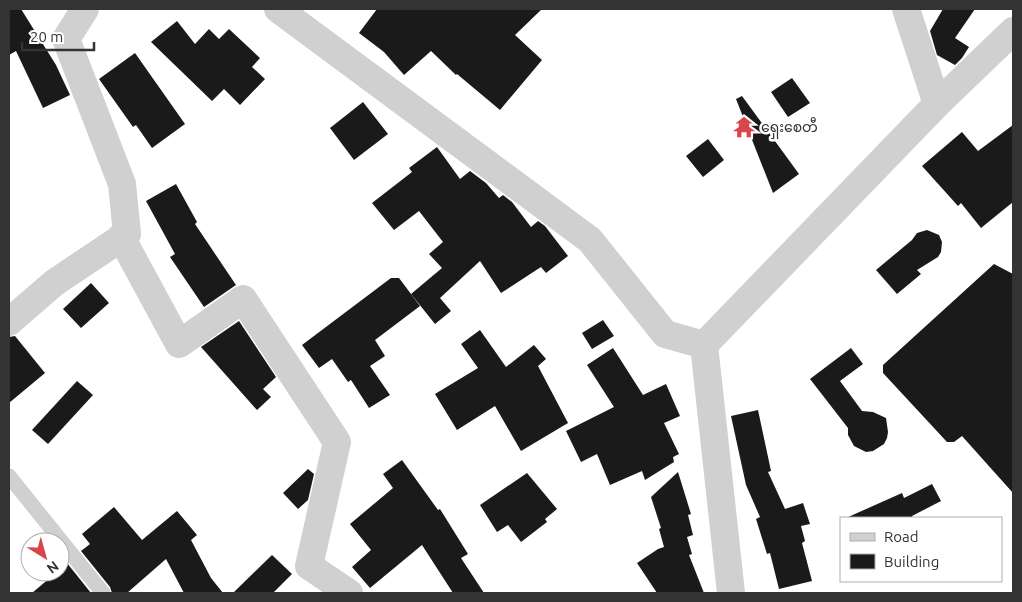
<svg xmlns="http://www.w3.org/2000/svg" width="1022" height="602" font-family="Ubuntu,'Noto Sans Myanmar',sans-serif">
	<style>
		.building { fill: #1a1a1a }
		.lines { fill: none; stroke-linecap: round; stroke-linejoin: round }
		.lane { stroke: #d0d0d0; stroke-width: 15 }
		.street { stroke: #d0d0d0; stroke-width: 28 }
		.labels { text-anchor: middle; dominant-baseline: central; stroke-width: 5; stroke-linejoin: round; paint-order: stroke }
		.poi-label { font-size: 14px; fill: #333; stroke: #fff; text-anchor: start }
	</style>
	<rect width="100%" height="100%" fill="#fff"/>
	<g class="building">
		<polygon points="9,9 21,9 56,65 70,95 43,108 16,51 9,55"/>
		<polygon points="377,9 542,9 515,35 542,60 500,110 457,74 456,75 431,51 404,75 384,52 359,33"/>
		<polygon points="943,9 975,9 955,38 969,47 962,58 955,65 937,55 930,31"/>
		<polygon points="177,21 195,44 209,29 219,39 229,29 260,58 252,67 265,79 240,105 224,89 212,101 151,42"/>
		<polygon points="135,53 185,124 152,148 136,125 133,127 99,79"/>
		<polygon points="792,78 810,103 788,117 771,92"/>
		<polygon points="742,96 799,174 773,193 736,99"/>
		<polygon points="363,102 388,134 354,160 330,128"/>
		<polygon points="1013,125 1013,202 981,228 961,203 958,206 922,166 962,132 978,151"/>
		<polygon points="708,139 724,160 703,177 686,156"/>
		<polygon points="437,147 460,179 470,171 486,183 499,198 503,195 512,202 531,227 538,221 545,226 568,256 546,273 541,267 501,293 480,261 440,298 451,311 435,324 411,294 442,268 429,254 443,242 419,211 394,230 372,203 412,172 409,168"/>
		<polygon points="176,184 197,222 195,224 236,285 204,307 170,257 175,254 146,201"/>
		<polygon points="927,230 939,235 942,242 941,252 938,257 917,270 921,274 897,294 876,270 912,240 917,233"/>
		<polygon points="994,264 1013,274 1013,493 962,436 954,442 947,442 883,373 883,365"/>
		<polygon points="391,278 399,278 420,306 375,340 385,356 370,366 390,395 369,408 351,380 348,382 332,359 319,368 302,345"/>
		<polygon points="91,283 109,303 81,328 63,309"/>
		<polygon points="603,320 614,336 592,349 582,333"/>
		<polygon points="239,321 276,377 263,389 271,397 257,410 201,347"/>
		<polygon points="480,330 506,367 534,345 546,359 538,366 568,423 521,451 495,406 457,430 435,394 478,368 461,344"/>
		<polygon points="15,336 45,373 9,403 9,337"/>
		<polygon points="613,348 643,395 666,384 680,416 664,423 679,454 673,457 674,462 645,480 642,471 610,485 597,454 581,462 566,431 614,407 587,365"/>
		<polygon points="851,348 863,364 840,381 862,411 873,412 886,418 888,432 887,438 884,444 873,451 866,452 854,446 848,435 848,428 810,379"/>
		<polygon points="77,381 93,395 48,444 32,430"/>
		<polygon points="758,410 771,471 768,472 785,509 803,503 810,524 801,526 805,541 802,543 812,581 779,589 770,553 767,554 756,519 760,517 746,485 731,416"/>
		<polygon points="402,460 438,510 440,509 468,554 461,558 484,593 453,593 422,545 370,588 352,567 371,550 350,524 393,488 383,474"/>
		<polygon points="308,469 314,474 308,500 298,509 283,493"/>
		<polygon points="678,472 691,514 688,515 693,535 687,537 692,554 689,555 704,593 657,593 637,563 658,549 664,547 659,529 661,528 651,497"/>
		<polygon points="527,473 557,509 545,519 547,522 521,542 508,525 497,532 480,505"/>
		<polygon points="932,484 941,501 912,516 913,518 846,518 902,493 904,498"/>
		<polygon points="114,507 142,540 177,511 197,535 191,540 211,578 223,593 184,593 166,559 127,593 112,593 110,587 81,551 90,544 82,534"/>
		<polygon points="272,555 292,574 273,593 233,593"/>
		<polygon points="67,563 91,593 32,593 57,572 60,572 60,569"/>
	</g>
	<g class="lines">
		<polyline class="lane" points="9,476 103,593"/>
		<g class="street">
			<polyline points="278,9 590,240 665,334 704,345"/>
			<polyline points="906,9 937,104"/>
			<polyline points="121,237 179,344 243,299 337,442 309,566 349,593"/>
			<polyline points="9,322 54,283 127,234 122,184 66,39 85,9"/>
			<polyline points="731,593 704,345 937,104 1013,31"/>
		</g>
	</g>
	<defs>
		<g id="temple-bare" transform="scale(1.725)"><path d="M0-6L5-2H3V0L6.5 2.5H4V6H1.5V3h-3V6H-4V2.5H-6.5L-3 0V-2H-5Z" fill="#d8464c" stroke="#fff" stroke-width="2.5" paint-order="stroke"/></g>
	</defs>
	<g fill-rule="evenodd">
		<use href="#temple-bare" x="744" y="127"/>
	</g>
	<g class="labels">
		<g class="poi-label">
			<text x="761" y="127">ရှေးစေတီ</text>
		</g>
	</g>
	<rect width="1022" height="602" fill="none" stroke="#333333" stroke-width="20"/>
	<rect x="840" y="517" width="162" height="65" fill="#ffffff" stroke="#adadad"/>
	<rect x="850" y="533" width="25" height="8" fill="#d0d0d0" stroke="#adadad"/>
	<text x="884" y="542" font-size="15" fill="#333333">Road</text>
	<rect x="850" y="554" width="25" height="15" fill="#1a1a1a" stroke="#adadad"/>
	<text x="884" y="567" font-size="15" fill="#333333">Building</text>
	<g transform="translate(45 557) rotate(143)"><circle r="24" fill="#ffffff" stroke="#adadad"/>
	<path d="M0-4L9 19L0 12L-9 19Z" fill="#d8464c"/>
	<text y="-8" font-size="14" font-weight="bold" text-anchor="middle" fill="#333333">N</text>
	</g>
	<path d="M22 42v8h72v-8" fill="none" stroke="#333333" stroke-width="2.5"/>
	<text x="30" y="42" font-size="15" fill="#333333" stroke="#ffffff" stroke-width="4" paint-order="stroke">20 m</text>
</svg>
